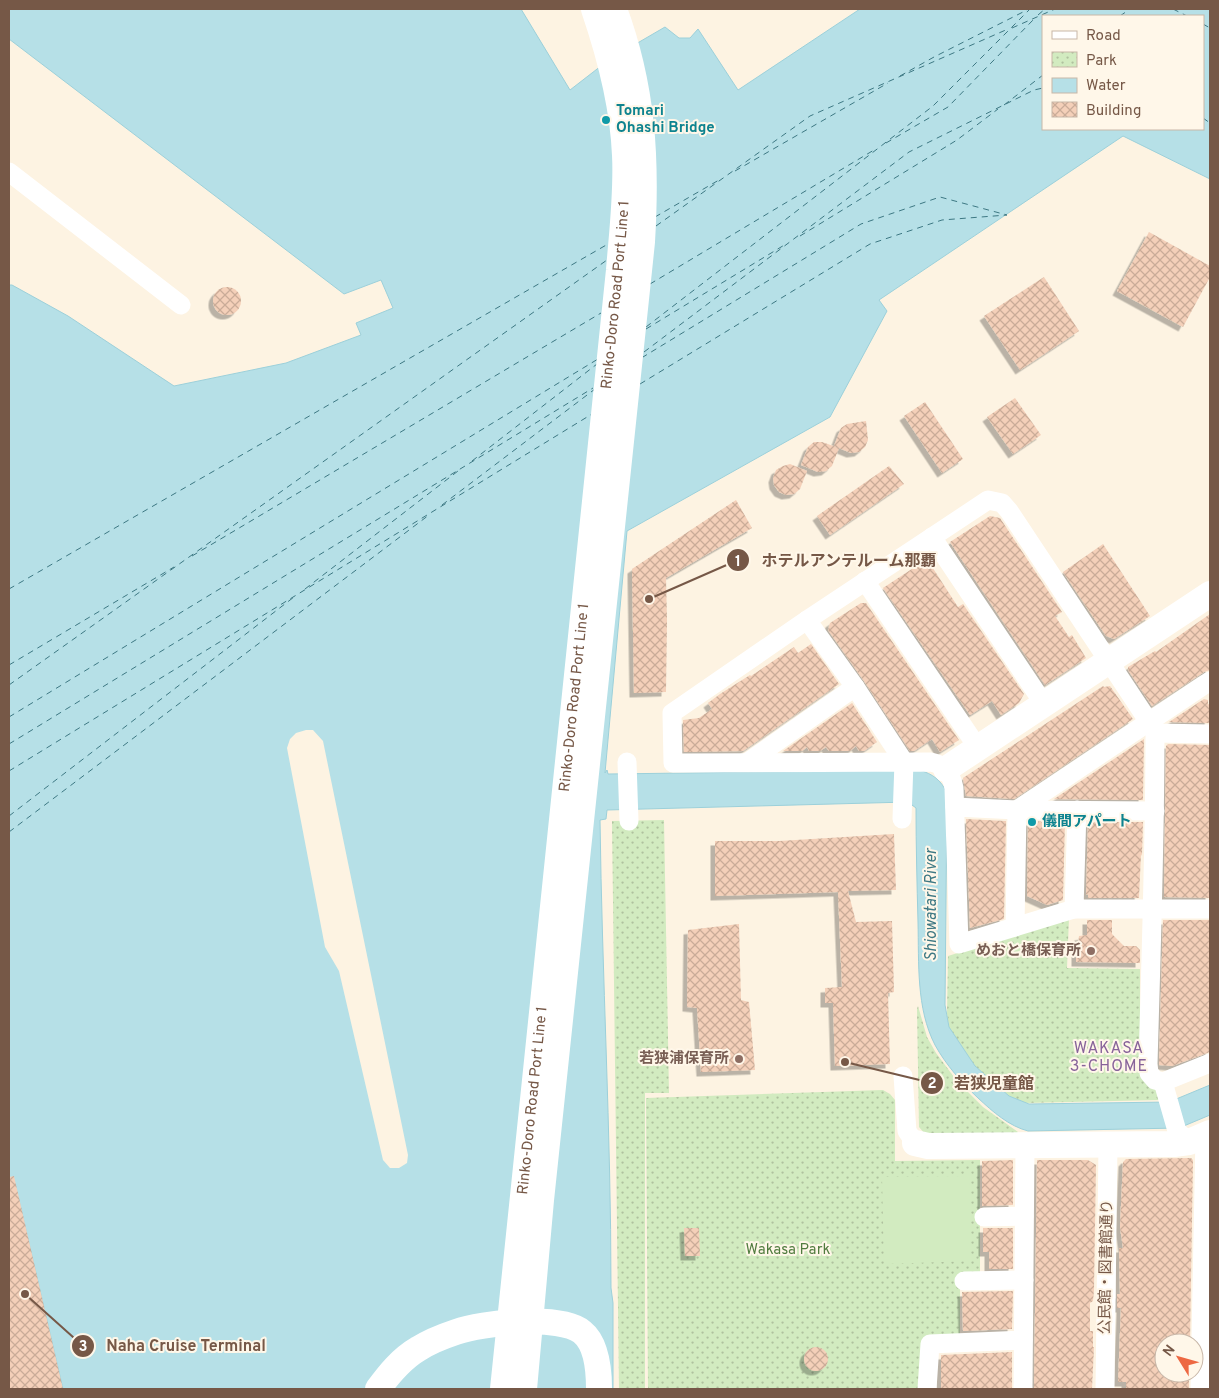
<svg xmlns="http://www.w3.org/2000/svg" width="1219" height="1398" font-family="Overpass,'Noto Sans JP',sans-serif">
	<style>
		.park { fill: url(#park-dots) }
		.pitch { fill: #d2ebc0 }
		.water { fill: #b6e0e7; stroke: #9cd0da; fill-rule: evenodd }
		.pier { fill: #fdf3e2 }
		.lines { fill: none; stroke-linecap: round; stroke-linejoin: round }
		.ferry { stroke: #3d7883; stroke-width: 1; stroke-dasharray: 6 5; stroke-linecap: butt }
		.building { fill: url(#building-cross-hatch); filter: url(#shadow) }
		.street { stroke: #fff; stroke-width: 19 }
		.secondary { stroke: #fff; stroke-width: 26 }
		.culture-dot { fill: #0f9aa8; stroke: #fff7e9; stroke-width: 2 }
		.education-dot { fill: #8d6e63; stroke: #fff7e9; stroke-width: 2 }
		.labels { text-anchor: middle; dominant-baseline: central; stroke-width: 4; stroke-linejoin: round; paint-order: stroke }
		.culture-label { font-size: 15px; font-weight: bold; fill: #0d838f; stroke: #fff7e9; text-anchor: start }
		.street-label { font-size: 15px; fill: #765847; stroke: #fff7e9 }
		.education-label { font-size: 15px; font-weight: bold; fill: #785e54; stroke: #fff7e9; text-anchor: end }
		.park-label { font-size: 15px; fill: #517c3f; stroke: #fff7e9 }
		.water-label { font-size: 16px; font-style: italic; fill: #3d7883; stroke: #fff7e9 }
		.neighbourhood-label { font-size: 16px; letter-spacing: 1px; fill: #87639a; stroke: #fff7e9 }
		.leader { fill: none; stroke: #765847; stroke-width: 2 }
		.callout-dot { fill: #765847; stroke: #fff7e9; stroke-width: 2 }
		.mark-label { font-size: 15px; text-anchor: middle; font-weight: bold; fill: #fff }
		.callout-label { font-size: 16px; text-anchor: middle; font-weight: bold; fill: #765847; stroke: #fff7e9; stroke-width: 4; stroke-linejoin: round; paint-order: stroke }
	</style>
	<defs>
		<pattern id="park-dots" width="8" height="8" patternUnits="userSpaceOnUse" patternTransform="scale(1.25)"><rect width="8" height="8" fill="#d2ebc0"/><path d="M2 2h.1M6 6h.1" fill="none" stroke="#afc19e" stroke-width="1.8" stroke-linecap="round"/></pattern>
		<pattern id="building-cross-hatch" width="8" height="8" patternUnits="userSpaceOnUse" patternTransform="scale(1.25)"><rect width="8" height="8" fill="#f4d0b9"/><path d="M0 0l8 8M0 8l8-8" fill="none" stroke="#caac98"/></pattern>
		<filter id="shadow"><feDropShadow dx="-4.5" dy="4.5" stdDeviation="0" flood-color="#0004"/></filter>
	</defs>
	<rect width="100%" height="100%" fill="#fdf3e2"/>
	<g class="park">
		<polygon points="664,820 669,1093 645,1093 645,1389 619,1389 612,821"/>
		<polygon points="1069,918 1067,968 1140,969 1140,1073 1158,1087 1159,1100 1025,1103 1009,1096 975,1066 949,1027 947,1014 948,956"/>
		<polygon points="918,1006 927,1037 936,1053 957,1081 983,1107 1018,1132 1017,1133 925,1134 919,1127 917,1009"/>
		<polygon points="883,1090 890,1094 895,1100 895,1161 980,1160 980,1275 960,1276 960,1339 924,1341 922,1389 648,1389 646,1098"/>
	</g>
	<polygon class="pitch" points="969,1176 971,1261 884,1264 882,1177"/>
	<path class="water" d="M9,9H521L570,90L610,59L665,27L679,38H690L698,29L738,90L860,9H1210V179L1123,136L879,300L887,311L830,417L627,531L605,773L607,770L608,774L919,770C933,774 941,780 947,793L945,1005L949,1027L975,1066L1009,1096L1029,1104L1169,1102L1210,1085V1115L1179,1128L1028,1131C1009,1126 993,1112 978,1098C962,1083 946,1065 935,1045C916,1008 919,963 918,922C917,884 916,846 916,808L908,802L607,810L606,819L600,820C602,976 611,1132 611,1288L613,1303V1389H63L18,1196L9,1199V285H12L68,316L174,386L286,363L361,335L356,323L393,308L381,280L344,294L9,39ZM1043,16H1203V129H1043Z"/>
	<polygon class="pier" points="306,730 313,730 323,741 408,1155 407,1163 399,1168 390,1168 383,1160 339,971 325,947 287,748 290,739 296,733"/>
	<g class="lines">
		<g class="ferry">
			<polyline points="1173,9 1187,16"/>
			<polyline points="1038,15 1045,9"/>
			<polyline points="1120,16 1130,9"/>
			<polyline points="1203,24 1210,28"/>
			<polyline points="1012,28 1055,9"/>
			<polyline points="900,76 934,57 1027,10"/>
			<polyline points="1004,105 1043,75"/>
			<polyline points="1203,118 1210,123"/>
			<polyline points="886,143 948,107 1035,18"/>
			<polyline points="735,171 888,83"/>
			<polyline points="655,217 719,180"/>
			<polyline points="656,226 810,116 1008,29"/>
			<polyline points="800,236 957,140 998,109"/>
			<polyline points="650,284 874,150"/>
			<polyline points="646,327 933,106 1030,9"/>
			<polyline points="646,329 786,244"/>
			<polyline points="644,352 909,152 1034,90 1043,88"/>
			<polyline points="640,384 870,244 942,220 1007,215 940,197 861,224 643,357"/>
			<polyline points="472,461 597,364"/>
			<polyline points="442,505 595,389"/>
			<polyline points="192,556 601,313"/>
			<polyline points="9,589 608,244"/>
			<polyline points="305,589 458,471"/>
			<polyline points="9,665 174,567"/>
			<polyline points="9,685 607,260"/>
			<polyline points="9,717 598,359"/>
			<polyline points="9,744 593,388"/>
			<polyline points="9,771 592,414"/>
			<polyline points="9,816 294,597"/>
			<polyline points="9,832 429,515"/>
		</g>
	</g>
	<g class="building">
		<polygon points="1149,232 1210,266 1210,277 1183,327 1117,291"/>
		<polygon points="1044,277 1079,331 1020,370 984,316"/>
		<circle cx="227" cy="301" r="14"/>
		<polygon points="1015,398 1041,435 1013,454 987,417"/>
		<polygon points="925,402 963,459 942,473 904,416"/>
		<polygon points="866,421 868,440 865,447 859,452 851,453 834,446 841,428 847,424"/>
		<polygon points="814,442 822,442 839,448 832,466 826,471 818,472 801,465 808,447"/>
		<polygon points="790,464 807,471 800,489 794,494 786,495 779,492 774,485 773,478 776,470 783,466"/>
		<polygon points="889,466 904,484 830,535 817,516"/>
		<polygon points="736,500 752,528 666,578 667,620 666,692 634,693 632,569"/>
		<polygon points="990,516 1000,518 1062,612 1055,616 1069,637 1072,635 1086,658 1045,685 950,542"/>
		<polygon points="1103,544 1150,616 1114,639 1106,636 1063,572"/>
		<polygon points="927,559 958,607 963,604 1024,694 1019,703 1001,715 992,701 970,715 883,588"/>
		<polygon points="861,603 866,603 959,740 940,752 932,739 914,751 910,751 864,681 828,630 830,623"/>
		<polygon points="1210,614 1210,670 1204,672 1152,706 1128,670 1128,667 1155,651 1156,652"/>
		<polygon points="811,644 839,684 743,751 684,752 683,720 699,718 712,709 708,703 720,694 750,675 751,676 794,647 798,653"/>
		<polygon points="1103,686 1104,687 1110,686 1133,719 1014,799 966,796 963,778 966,776"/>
		<polygon points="1204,699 1208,700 1208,704 1210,705 1209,723 1169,722"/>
		<polygon points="852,703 877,742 864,751 859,751 856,746 850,751 829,751 826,747 820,751 809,751 807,747 802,751 783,751"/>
		<polygon points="1144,739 1143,800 1054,799"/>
		<polygon points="1168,744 1210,745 1210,898 1164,897 1166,746"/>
		<polygon points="966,819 1006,821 1004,919 970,928"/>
		<polygon points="1028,821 1065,822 1063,900 1047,905 1027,896"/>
		<polygon points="1088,822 1143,822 1142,856 1141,854 1139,898 1088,898 1088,894 1086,895"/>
		<polygon points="894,834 896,890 848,891 856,922 892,921 894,992 888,993 890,1064 835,1066 833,1003 825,1003 825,988 842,987 838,892 715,896 715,841 779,841"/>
		<polygon points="1087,920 1112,920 1112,934 1124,946 1136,946 1140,950 1140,963 1076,962 1076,944 1078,945 1079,936 1087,935"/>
		<polygon points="1163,920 1210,920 1210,1052 1172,1066 1159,1065 1159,1064"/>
		<polygon points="739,924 741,1000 749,1002 755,1070 701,1072 697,1008 687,1007 688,930"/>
		<polygon points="1191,1158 1193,1160 1190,1343 1164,1343 1164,1373 1189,1373 1189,1389 1126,1389 1126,1382 1118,1382 1121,1308 1117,1308 1117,1294 1120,1294 1119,1248 1123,1248 1120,1227 1123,1162 1126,1159"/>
		<polygon points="1013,1160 1013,1205 982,1206 982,1161"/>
		<polygon points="1037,1160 1088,1160 1096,1165 1094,1290 1093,1301 1090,1303 1090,1331 1093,1331 1093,1347 1094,1347 1092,1389 1034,1389"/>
		<polygon points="14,1176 63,1389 9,1389 9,1177"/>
		<polygon points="684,1228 699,1228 700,1256 685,1256"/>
		<polygon points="983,1228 1013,1228 1013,1269 989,1269 989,1252 983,1252"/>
		<polygon points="1013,1291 1012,1329 963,1331 962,1292"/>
		<circle cx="816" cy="1359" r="12"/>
		<polygon points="1012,1352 1012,1389 941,1389 941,1355"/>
	</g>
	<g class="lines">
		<g class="street">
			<polyline points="9,172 181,305"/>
			<polyline points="932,537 1044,704"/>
			<polyline points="865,581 978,748"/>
			<polyline points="807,620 855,687 904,762 902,819"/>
			<polyline points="1155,733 1210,734"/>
			<polyline points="627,762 629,821"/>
			<polyline points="748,762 855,687"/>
			<polyline points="955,807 1017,810 1155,811"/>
			<polyline points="1074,909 1077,810"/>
			<path d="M1210,909H1074L959,944L954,788C951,774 946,765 931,762L673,763L672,713L807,620L988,500L1002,503L1009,511L1149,722L1155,733C1155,844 1151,954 1148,1064L1149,1073L1155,1080L1163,1082L1210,1063"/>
			<polyline points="1015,927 1017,810 1210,681"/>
			<polyline points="903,1076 907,1131 915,1143"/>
			<polyline points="1163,1082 1177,1131 1189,1142"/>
			<polyline points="984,1217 1024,1216"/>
			<polyline points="964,1281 1024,1280"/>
			<polyline points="927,1389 930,1344 1023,1340"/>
			<polyline points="1023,1389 1025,1146"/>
			<polyline points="1105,1389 1108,1144"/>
			<polyline points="1200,1389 1205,1136"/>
		</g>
		<g class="secondary">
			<polyline points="946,769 1210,594"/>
			<polyline points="915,1143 928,1146 1174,1144 1189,1142 1210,1133"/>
			<path d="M378,1389C389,1374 401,1359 418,1349C429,1342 444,1336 456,1332C482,1323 560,1314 582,1332C597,1344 599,1372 599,1389"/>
			<path id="s1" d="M503,1389L619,270C622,232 627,193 625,155C623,105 610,56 594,9"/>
			<path d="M524,1389L541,1200L642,242C647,159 643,87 614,9"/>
		</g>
	</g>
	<g class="culture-dot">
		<circle cx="606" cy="120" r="5"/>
		<circle cx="1032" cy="822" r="5"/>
	</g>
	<g class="education-dot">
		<circle cx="1091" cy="951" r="5"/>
		<circle cx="739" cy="1059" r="5"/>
	</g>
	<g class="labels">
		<g class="culture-label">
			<text x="616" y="111">Tomari<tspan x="616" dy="17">Ohashi Bridge</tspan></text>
			<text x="1042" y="822">儀間アパート</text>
		</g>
		<g class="street-label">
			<text stroke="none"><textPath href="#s1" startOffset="1100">Rinko-Doro Road Port Line 1</textPath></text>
			<text stroke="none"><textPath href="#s1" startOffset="695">Rinko-Doro Road Port Line 1</textPath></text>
			<text stroke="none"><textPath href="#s1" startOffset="290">Rinko-Doro Road Port Line 1</textPath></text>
			<text transform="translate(1107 1267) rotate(-89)">公民館・図書館通り</text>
		</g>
		<g class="education-label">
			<text x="1081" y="951">めおと橋保育所</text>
			<text x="729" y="1059">若狭浦保育所</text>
		</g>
		<g class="park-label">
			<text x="788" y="1250">Wakasa Park</text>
		</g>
		<g class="water-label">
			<text transform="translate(932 905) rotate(-90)">Shiowatari River</text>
		</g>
		<g class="neighbourhood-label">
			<text x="1109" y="1049">WAKASA<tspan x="1109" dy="18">3-CHOME</tspan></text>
		</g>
	</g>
	<path class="leader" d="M649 599L738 560M845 1062L932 1083M25 1294L83 1346"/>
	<g class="callout-dot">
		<circle cx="649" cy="599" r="5"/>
		<circle cx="845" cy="1062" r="5"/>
		<circle cx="25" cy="1294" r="5"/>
		<circle cx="738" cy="560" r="12"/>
		<circle cx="932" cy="1083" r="12"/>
		<circle cx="83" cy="1346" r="12"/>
	</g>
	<g class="mark-label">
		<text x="738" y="566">1</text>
		<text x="932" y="1088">2</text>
		<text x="83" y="1351">3</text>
	</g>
	<g class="callout-label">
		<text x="849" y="566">ホテルアンテルーム那覇</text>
		<text x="994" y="1089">若狭児童館</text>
		<text x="186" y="1351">Naha Cruise Terminal</text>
	</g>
	<rect width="1219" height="1398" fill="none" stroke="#765847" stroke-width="20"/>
	<rect x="1042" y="15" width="162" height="115" fill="#fff7e9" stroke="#c8b7a8"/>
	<rect x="1052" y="31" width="25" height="8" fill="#ffffff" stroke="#c8b7a8"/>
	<text x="1086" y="40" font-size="15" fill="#765847">Road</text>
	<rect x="1052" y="52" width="25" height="15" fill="url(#park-dots)" stroke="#c8b7a8"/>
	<text x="1086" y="65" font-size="15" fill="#765847">Park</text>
	<rect x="1052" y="78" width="25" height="15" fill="#b6e0e7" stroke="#c8b7a8"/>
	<text x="1086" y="90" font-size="15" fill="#765847">Water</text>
	<rect x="1052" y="102" width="25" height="15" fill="url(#building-cross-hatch)" stroke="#c8b7a8"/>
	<text x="1086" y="115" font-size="15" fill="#765847">Building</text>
	<g transform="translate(1179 1358) rotate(307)"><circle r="24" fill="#fff7e9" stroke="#c8b7a8"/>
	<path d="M0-4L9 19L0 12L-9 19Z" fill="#ed6842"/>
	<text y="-8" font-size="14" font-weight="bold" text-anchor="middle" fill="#765847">N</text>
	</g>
</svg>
